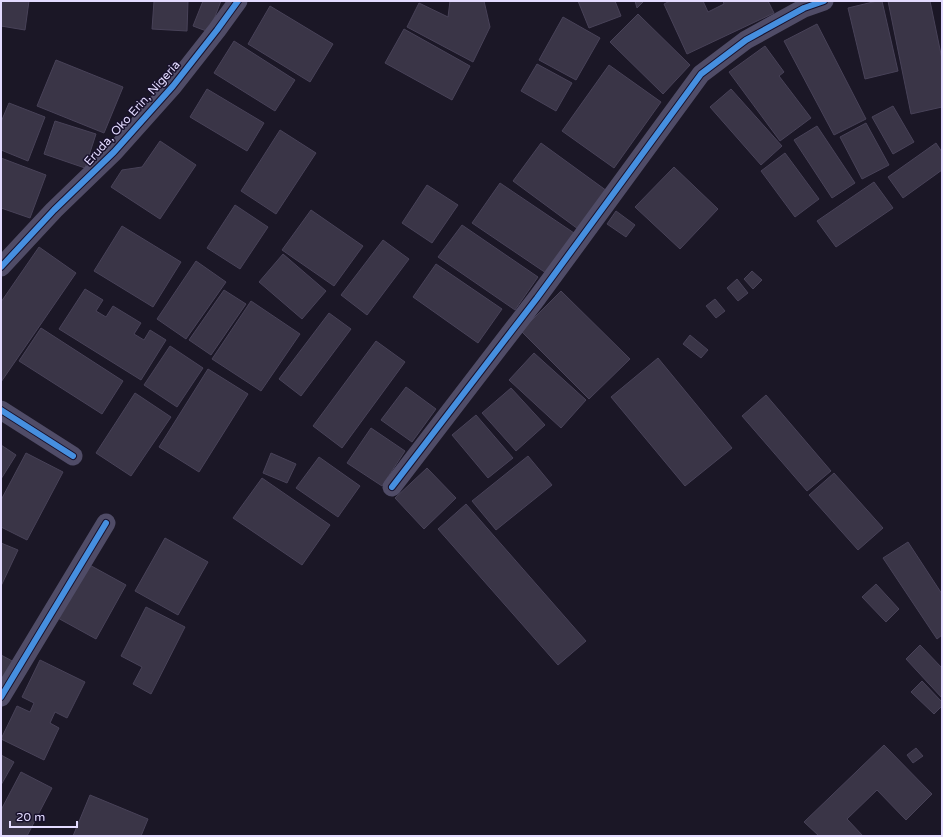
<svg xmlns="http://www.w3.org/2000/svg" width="943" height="837" font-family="'Varela Round',sans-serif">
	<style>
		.building { fill: #3a3547; stroke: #484258 }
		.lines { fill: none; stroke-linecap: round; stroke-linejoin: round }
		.street { stroke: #504c67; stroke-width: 19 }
		.cycleway-casing { stroke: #18112c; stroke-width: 8 }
		.cycleway { stroke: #468fdf; stroke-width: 6 }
		.labels { text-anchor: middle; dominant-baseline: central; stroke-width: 3; stroke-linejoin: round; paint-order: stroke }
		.street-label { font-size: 12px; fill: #e3dbff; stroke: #18112c }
	</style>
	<rect width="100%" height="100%" fill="#1b1726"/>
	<g class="building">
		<polygon points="1,1 29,1 25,30 1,26"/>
		<polygon points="154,1 188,1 187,31 152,29"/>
		<polygon points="203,1 221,1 209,32 193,26"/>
		<polygon points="450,1 484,1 490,27 473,62 407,27 419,3 448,17"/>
		<polygon points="578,1 615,1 621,16 589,28"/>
		<polygon points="635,1 644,1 637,8"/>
		<polygon points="670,1 703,1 708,12 724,4 723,1 768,1 774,13 687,54 664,4"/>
		<polygon points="877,1 882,1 898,71 865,79 848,8"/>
		<polygon points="888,1 930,1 942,59 942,107 911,114"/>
		<polygon points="270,6 333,44 310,82 248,44"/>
		<polygon points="638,14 690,65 663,94 610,42"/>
		<polygon points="563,17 600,38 576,80 539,60"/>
		<polygon points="817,24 866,119 834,135 784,41"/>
		<polygon points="404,29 470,66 452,100 385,63"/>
		<polygon points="234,41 295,80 275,111 214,73"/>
		<polygon points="765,46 784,72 779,76 811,118 780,141 729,72"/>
		<polygon points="56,60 123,87 104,133 37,106"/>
		<polygon points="537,64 572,83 556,111 521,91"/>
		<polygon points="609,65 661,102 614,168 562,131"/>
		<polygon points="207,89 264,123 247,151 190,117"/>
		<polygon points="731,89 782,146 761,165 710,107"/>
		<polygon points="9,103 45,117 28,161 1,150 1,122"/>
		<polygon points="893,106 914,142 893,154 872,117"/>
		<polygon points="55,121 96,134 85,168 44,154"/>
		<polygon points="866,123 889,165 862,179 840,137"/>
		<polygon points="817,126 855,183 832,198 794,140"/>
		<polygon points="280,130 316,153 276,214 241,191"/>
		<polygon points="160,141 196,165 160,219 111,187 122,170 142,167"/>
		<polygon points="541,143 607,191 578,229 513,181"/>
		<polygon points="936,143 942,152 942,170 903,198 888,177"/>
		<polygon points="785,153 819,199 795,217 761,171"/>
		<polygon points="1,158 46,175 30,218 1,208"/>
		<polygon points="674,167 718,209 680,249 635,207"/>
		<polygon points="874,182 893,208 836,247 817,221"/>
		<polygon points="500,183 574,233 546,273 472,223"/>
		<polygon points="427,185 458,205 432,243 402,223"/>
		<polygon points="235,205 268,227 240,269 207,248"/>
		<polygon points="311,210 363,246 334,286 282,250"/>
		<polygon points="616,211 635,225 626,237 607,224"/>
		<polygon points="462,225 538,277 515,310 438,257"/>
		<polygon points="122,226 181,262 153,307 94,271"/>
		<polygon points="383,240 409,259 367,315 341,295"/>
		<polygon points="39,247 76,273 1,382 1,302"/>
		<polygon points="283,254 326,291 302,319 259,282"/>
		<polygon points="196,261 226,282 186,339 157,319"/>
		<polygon points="436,264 502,309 478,343 413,297"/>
		<polygon points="752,271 762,280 753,289 744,279"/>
		<polygon points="737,279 748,293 738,301 727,288"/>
		<polygon points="85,289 103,300 96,311 106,317 113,306 141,323 134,334 144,340 150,330 166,340 141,380 59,329"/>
		<polygon points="224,290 246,304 211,355 189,340"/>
		<polygon points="561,291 630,359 589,399 521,331"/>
		<polygon points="715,299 725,311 716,318 706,306"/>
		<polygon points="251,301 300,334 261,391 212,359"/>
		<polygon points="329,313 351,329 301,396 279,379"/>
		<polygon points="41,328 123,381 102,414 19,361"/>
		<polygon points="690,335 708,350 701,358 683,344"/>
		<polygon points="376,341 405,362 342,448 313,426"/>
		<polygon points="170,346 203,368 177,407 144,385"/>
		<polygon points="534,353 586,400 561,428 509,380"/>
		<polygon points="658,358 732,448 685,486 611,397"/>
		<polygon points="208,369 248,394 199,472 159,447"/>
		<polygon points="406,387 436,409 412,442 381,420"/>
		<polygon points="511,388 545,425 516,451 482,413"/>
		<polygon points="135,393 171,417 131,476 96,453"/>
		<polygon points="766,395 831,471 807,491 742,416"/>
		<polygon points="476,415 513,458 488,478 452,435"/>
		<polygon points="371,428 405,451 382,486 347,463"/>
		<polygon points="1,445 16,455 1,479"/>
		<polygon points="26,453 63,472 27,540 1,527 1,500"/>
		<polygon points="271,453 296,464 287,483 263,473"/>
		<polygon points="528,456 552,485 496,530 472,501"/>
		<polygon points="319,457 360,486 338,517 296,488"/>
		<polygon points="427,468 456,498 424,529 395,498"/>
		<polygon points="834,473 883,528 858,550 809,495"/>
		<polygon points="262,478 330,525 302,565 233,518"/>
		<polygon points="466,504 586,641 558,665 438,529"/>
		<polygon points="165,538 208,562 178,615 135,591"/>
		<polygon points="908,542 942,594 942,635 937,639 883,558"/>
		<polygon points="1,543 18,550 1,586"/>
		<polygon points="86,563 126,585 96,639 56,617"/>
		<polygon points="876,584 899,609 886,622 862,597"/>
		<polygon points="146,607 185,627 151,694 133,684 142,667 121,656"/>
		<polygon points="920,645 942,668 942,698 906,659"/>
		<polygon points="1,655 16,663 1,691"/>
		<polygon points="40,660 85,682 67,718 55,712 50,723 59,728 44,760 1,739 17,706 30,712 34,703 22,697"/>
		<polygon points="922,681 942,702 942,706 934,714 911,692"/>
		<polygon points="884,745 932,794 906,820 877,790 847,819 863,836 819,836 804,822"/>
		<polygon points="916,748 923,756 913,763 907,755"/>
		<polygon points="1,755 14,762 1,785"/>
		<polygon points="21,772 52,788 27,836 1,836 1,810"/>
		<polygon points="90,795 148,819 141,836 73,836"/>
	</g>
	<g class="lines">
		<g class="street">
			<polyline points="1,267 54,210 114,152 173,86 217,30 238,1"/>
			<polyline points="1,410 73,456"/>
			<polyline points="392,487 537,298 701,74 746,40 804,8 824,1"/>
			<polyline points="1,697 106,523"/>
		</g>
		<g class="cycleway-casing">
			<g id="cycleway">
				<polyline points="1,267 54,210 114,152 173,86 217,30 238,1"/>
				<polyline points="1,410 73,456"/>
				<polyline points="392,487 537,298 701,74 746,40 804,8 824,1"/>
				<polyline points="1,697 106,523"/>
			</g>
		</g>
		<use href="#cycleway" class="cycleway"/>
	</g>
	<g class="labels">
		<g class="street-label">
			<text transform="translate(132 113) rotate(-48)">Eruda, Oko Erin, Nigeria</text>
		</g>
	</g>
	<rect width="943" height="837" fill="none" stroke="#e3dbff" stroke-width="4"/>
	<path d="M10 821v6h67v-6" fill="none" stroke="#e3dbff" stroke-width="2"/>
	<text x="16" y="821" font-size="12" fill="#e3dbff" stroke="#18112c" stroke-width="3" paint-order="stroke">20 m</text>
</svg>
